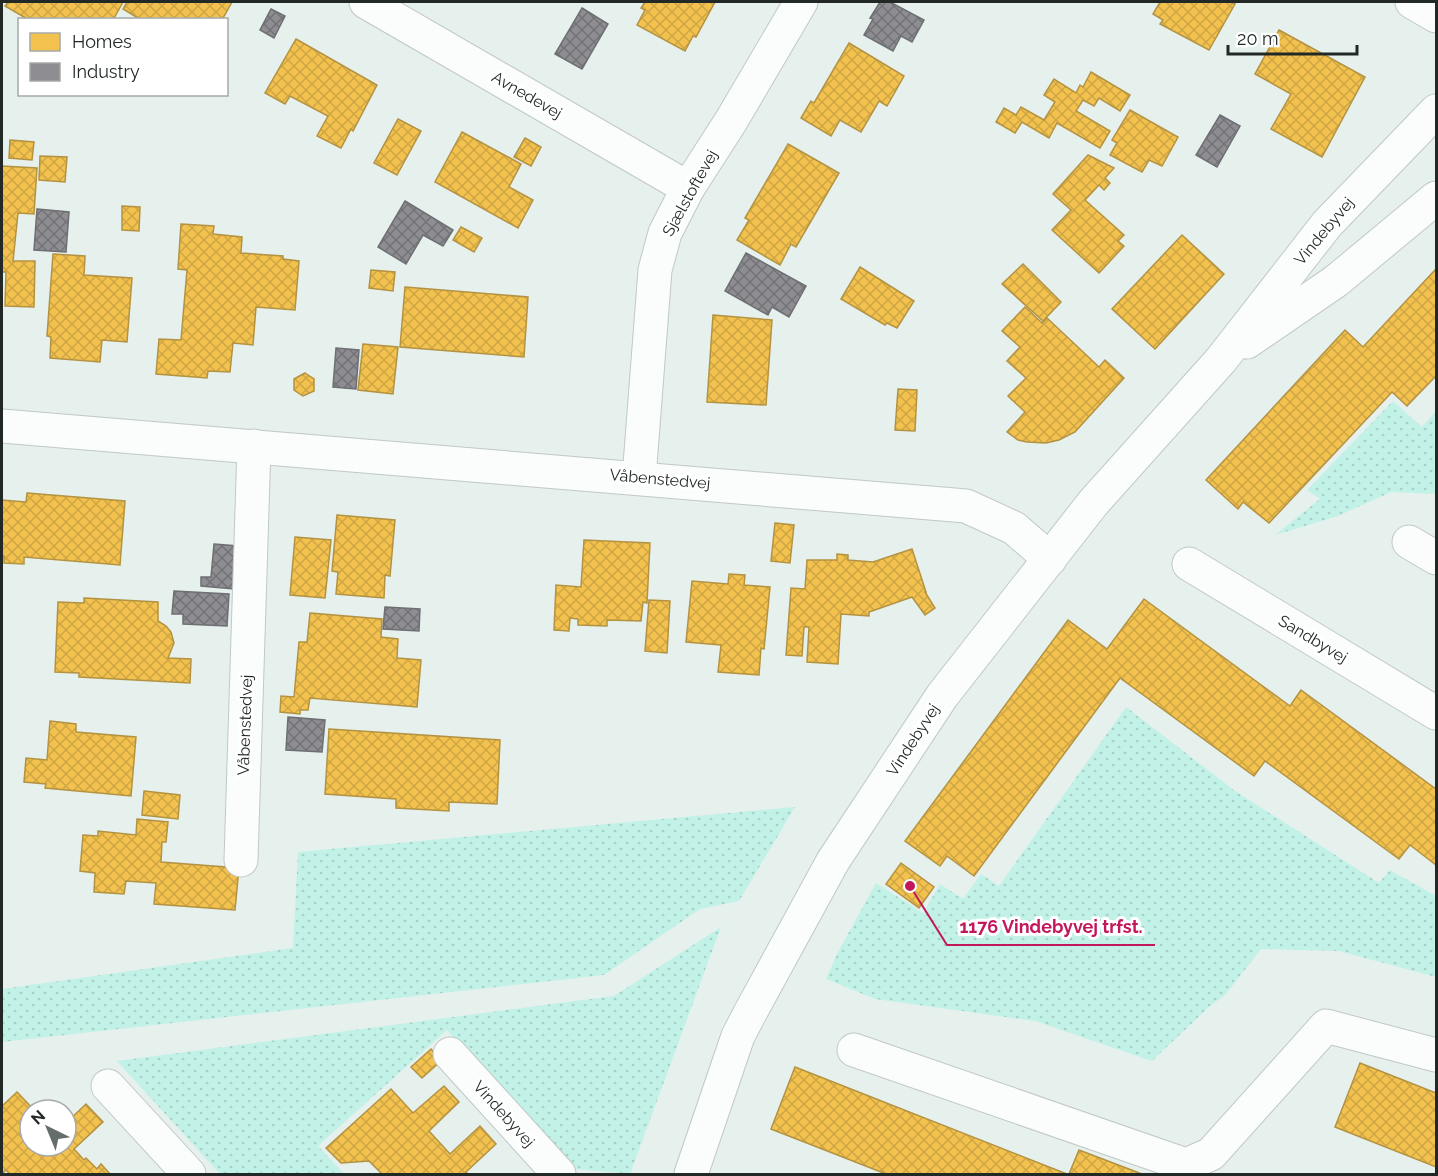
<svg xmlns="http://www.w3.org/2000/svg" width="1438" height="1176" font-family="Raleway,sans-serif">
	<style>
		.park { fill: url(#park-dots) }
		.homes { fill: url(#homes-cross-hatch); stroke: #b39342; stroke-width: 1.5 }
		.industry { fill: url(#industry-cross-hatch); stroke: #6d6f72; stroke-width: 1.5 }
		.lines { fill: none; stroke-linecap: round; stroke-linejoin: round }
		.minor-casing { stroke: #c1c8c6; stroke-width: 35 }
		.minor { stroke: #fbfdfc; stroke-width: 33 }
		.labels { text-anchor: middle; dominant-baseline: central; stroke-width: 6; stroke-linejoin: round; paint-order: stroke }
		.street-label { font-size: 16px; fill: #212826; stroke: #fff }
		.leader { fill: none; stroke: #c2185b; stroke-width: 2 }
		.callout-dot { fill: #c2185b; stroke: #fff; stroke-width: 2 }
		.callout-label { font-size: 18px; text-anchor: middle; font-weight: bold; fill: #c2185b; stroke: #fff; stroke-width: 6; stroke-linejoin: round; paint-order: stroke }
	</style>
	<defs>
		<pattern id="park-dots" width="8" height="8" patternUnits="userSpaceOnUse" patternTransform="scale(1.5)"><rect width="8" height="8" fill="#c2f2e7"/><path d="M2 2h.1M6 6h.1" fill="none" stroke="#a6d0c6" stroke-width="1.8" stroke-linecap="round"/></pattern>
		<pattern id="homes-cross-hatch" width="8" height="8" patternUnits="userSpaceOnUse" patternTransform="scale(1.5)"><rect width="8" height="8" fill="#f2c14e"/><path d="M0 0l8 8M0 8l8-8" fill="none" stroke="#cfa644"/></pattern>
		<pattern id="industry-cross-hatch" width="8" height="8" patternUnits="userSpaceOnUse" patternTransform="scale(1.5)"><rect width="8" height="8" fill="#8d8d92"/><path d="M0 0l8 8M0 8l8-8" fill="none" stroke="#737377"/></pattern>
	</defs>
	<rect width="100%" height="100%" fill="#e6f0ed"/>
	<g class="park">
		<polygon points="1393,401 1422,427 1436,411 1436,494 1391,492 1338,516 1275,535 1320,499 1307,490"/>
		<polygon points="1126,707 1235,791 1379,883 1390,870 1436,896 1436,977 1339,951 1261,949 1225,995 1210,1006 1152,1061 1035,1021 875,999 826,979 838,952 876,883 923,913 940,884 963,899 981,874 999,886"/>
		<polygon points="795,807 739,901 700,909 604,975 2,1042 2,989 293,948 298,852"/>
		<polygon points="721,927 630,1174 565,1168 447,1030 318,1146 344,1174 220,1174 117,1061 614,996"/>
	</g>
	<g class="homes">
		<polygon points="8,2 123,2 113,20 29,20 5,6"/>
		<polygon points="127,2 232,2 222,20 141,20 123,9"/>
		<polygon points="645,2 715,2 696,37 693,36 685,51 637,25 645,10 641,8"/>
		<polygon points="1160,2 1230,2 1235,4 1209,50 1160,24 1163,20 1153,14"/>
		<polygon points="1279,30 1365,77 1322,157 1271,129 1291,94 1255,74"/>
		<polygon points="296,39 377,85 353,131 351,129 341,148 317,136 328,116 290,96 285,104 265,93"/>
		<polygon points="849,43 904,76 887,106 879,101 861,132 840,120 831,136 801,118 811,101 814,103"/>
		<polygon points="1091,72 1130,95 1120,111 1099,98 1094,106 1083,100 1076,111 1110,131 1100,148 1057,123 1049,138 1022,122 1015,133 996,122 1004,108 1016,115 1021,107 1044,120 1055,102 1044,95 1054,79 1076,93 1080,85 1083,87"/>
		<polygon points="1130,110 1178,137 1162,166 1149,160 1142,172 1110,155 1117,143 1112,140"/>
		<polygon points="398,119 421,131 397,175 374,163"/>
		<polygon points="462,132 521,164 509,187 533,200 518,228 435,182"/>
		<polygon points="525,138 541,147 531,166 514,157"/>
		<polygon points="10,140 34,142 32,160 9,158"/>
		<polygon points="788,144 839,173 796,247 791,244 780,265 737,240 749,220 745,218"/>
		<polygon points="1088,155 1114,168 1105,178 1110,183 1104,190 1099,185 1085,200 1124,235 1118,241 1124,246 1099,273 1052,230 1071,210 1053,194"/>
		<polygon points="40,156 67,157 65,182 39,180"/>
		<polygon points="2,166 37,168 34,214 18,213 13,261 35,261 34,307 5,306 6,272 2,272"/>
		<polygon points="122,206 140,207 139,231 122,230"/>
		<polygon points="181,224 214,226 213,234 242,237 241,253 283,256 283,259 299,261 295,310 256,307 253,345 233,343 230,372 208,371 207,378 156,374 159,339 181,340 187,270 178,269"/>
		<polygon points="461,227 482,238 474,252 453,240"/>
		<polygon points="1182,235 1224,274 1155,349 1112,309"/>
		<polygon points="53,254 85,256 84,275 132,278 127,342 102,340 100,362 50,358 51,337 47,336"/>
		<polygon points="1023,264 1061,302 1043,321 1002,284"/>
		<polygon points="860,267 914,301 897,328 887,323 885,325 841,299"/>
		<polygon points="1436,269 1436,376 1407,406 1392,392 1269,523 1243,502 1238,509 1206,480 1345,330 1363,347"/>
		<polygon points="371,270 395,272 393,291 369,288"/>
		<polygon points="405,287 528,297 524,357 400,347"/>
		<polygon points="1025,307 1042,323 1047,318 1099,367 1105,360 1124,378 1075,432 1059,440 1046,443 1027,442 1018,440 1007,432 1025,412 1008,396 1026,378 1007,361 1020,347 1002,331"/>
		<polygon points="713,315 772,320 766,405 707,402"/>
		<polygon points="363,344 398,347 393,394 358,390"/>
		<polygon points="305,373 314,379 314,391 303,396 294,390 294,379"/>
		<polygon points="898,389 917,390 915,431 895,430"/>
		<polygon points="27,493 125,501 120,565 24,557 24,564 4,563 4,557 2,556 2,500 26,502"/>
		<polygon points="337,515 395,520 390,576 385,575 384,598 336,594 338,572 332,571"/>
		<polygon points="775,523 794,525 790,563 771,561"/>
		<polygon points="295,537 331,540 325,598 290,595"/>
		<polygon points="584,540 650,543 647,603 643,602 641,621 607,620 607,626 578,625 578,619 570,618 569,631 554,630 556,585 581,587"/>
		<polygon points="912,549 926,592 925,592 935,608 925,615 912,597 869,612 869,616 841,614 838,664 807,662 809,627 804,627 802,656 786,655 791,588 805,589 807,560 837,560 837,554 848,555 848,560 873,562"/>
		<polygon points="729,574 745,575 744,585 770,587 764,649 761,648 759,675 718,672 721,645 686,642 692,581 728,584"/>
		<polygon points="84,598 158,602 158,621 166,626 171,632 174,643 168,658 191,659 190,683 79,677 79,673 55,672 58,602 84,603"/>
		<polygon points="1144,599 1290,706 1301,690 1436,789 1436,788 1436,865 1410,845 1399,859 1265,761 1254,776 1120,678 974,876 947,856 940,866 905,841 1068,620 1107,649"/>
		<polygon points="649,600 670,601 667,653 645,651"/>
		<polygon points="310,613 382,619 381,637 398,639 397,658 421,660 417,707 310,698 308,710 300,710 300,714 280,712 281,696 294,697 299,642 307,642"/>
		<polygon points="50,721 76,724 76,732 136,737 131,796 45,788 46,784 24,782 26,758 47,760"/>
		<polygon points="329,729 500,740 497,804 449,802 449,811 396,808 396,799 325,794"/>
		<polygon points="144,791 180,795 178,819 142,815"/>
		<polygon points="137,819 168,822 166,842 162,842 161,862 239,868 235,910 154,904 156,883 126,881 124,894 94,892 95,873 80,871 83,835 98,836 98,831 136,835"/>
		<polygon points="901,863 934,887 919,908 886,884"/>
		<polygon points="431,1049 441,1061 422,1078 411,1067"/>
		<polygon points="1360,1063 1436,1093 1436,1167 1335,1127"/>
		<polygon points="795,1067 1067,1174 886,1174 771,1129"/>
		<polygon points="444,1086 459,1102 429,1131 450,1154 480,1126 496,1144 466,1172 468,1174 382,1174 369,1161 341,1163 326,1148 391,1089 413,1113"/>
		<polygon points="17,1092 34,1110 30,1110 30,1146 66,1146 66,1123 86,1104 103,1122 74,1149 84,1160 86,1158 97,1169 101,1164 110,1174 10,1174 6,1170 2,1174 2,1106"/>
		<polygon points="1079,1150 1142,1174 1069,1174"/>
	</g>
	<g class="industry">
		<polygon points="880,2 890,2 924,20 912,42 901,36 893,51 864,35 873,19 870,18"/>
		<polygon points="582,8 608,24 582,69 555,54"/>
		<polygon points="271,9 285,16 274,38 260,30"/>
		<polygon points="1220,115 1240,126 1217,167 1196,155"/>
		<polygon points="405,201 453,230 443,246 423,235 406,264 378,247"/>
		<polygon points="37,209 69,212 66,252 34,250"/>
		<polygon points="746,253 806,286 789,317 772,307 768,315 725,291"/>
		<polygon points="336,348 359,350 356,389 333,387"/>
		<polygon points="214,544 238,546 234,589 201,586 201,577 211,577"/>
		<polygon points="174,591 229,594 227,626 183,624 183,614 172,614"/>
		<polygon points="385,607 420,609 419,631 383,629"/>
		<polygon points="288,717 325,720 322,752 286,750"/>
	</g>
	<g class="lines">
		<g class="minor-casing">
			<g id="minor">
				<polyline points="366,2 688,188"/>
				<polyline points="1412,2 1436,16"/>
				<polyline points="1247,342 1336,281 1436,198"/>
				<polyline points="2,426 966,506 1014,528 1050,559"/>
				<polyline points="639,478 655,270 665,233 688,188 731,121 801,2"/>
				<polyline points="1409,542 1436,558"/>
				<polyline points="1189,564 1436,713"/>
				<polyline points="241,860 254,446"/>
				<polyline points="854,1050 1186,1165 1211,1154 1326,1026 1436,1055"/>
				<polyline points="450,1054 559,1174"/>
				<polyline points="108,1086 189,1174"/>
				<polyline points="691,1174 738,1036 750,1013 833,861 942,696 1093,503 1221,360 1327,224 1436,111"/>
			</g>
		</g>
		<use href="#minor" class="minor"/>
	</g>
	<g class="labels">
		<g class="street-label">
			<text transform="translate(527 95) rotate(30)">Avnedevej</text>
			<text transform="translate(690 193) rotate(-61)">Sjælstoftevej</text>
			<text transform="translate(1324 231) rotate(-50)">Vindebyvej</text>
			<text transform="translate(660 479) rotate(5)">Våbenstedvej</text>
			<text transform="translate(1313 639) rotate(31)">Sandbyvej</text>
			<text transform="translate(245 725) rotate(-88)">Våbenstedvej</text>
			<text transform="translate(913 740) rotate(-57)">Vindebyvej</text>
			<text transform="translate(504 1114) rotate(48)">Vindebyvej</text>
		</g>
	</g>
	<path class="leader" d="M910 886L947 945H1155"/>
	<circle class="callout-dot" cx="910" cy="886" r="6"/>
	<g class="callout-label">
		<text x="1051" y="933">1176 Vindebyvej trfst.</text>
	</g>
	<rect width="1438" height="1176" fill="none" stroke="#212826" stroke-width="6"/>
	<rect x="18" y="18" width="210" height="78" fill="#ffffff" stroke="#a6a9a8" stroke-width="1.5"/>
	<rect x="30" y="33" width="30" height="18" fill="#f2c14e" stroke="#a6a9a8" stroke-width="1.5"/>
	<text x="72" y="48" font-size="18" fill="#212826">Homes</text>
	<rect x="30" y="63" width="30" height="18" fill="#8d8d92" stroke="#a6a9a8" stroke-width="1.5"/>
	<text x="72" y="78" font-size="18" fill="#212826">Industry</text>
	<g transform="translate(48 1128) rotate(317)"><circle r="28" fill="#ffffff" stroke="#a6a9a8" stroke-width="1.5"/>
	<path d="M0-4.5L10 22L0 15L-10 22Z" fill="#666e6c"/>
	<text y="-9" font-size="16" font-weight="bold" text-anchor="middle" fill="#212826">N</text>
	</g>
	<path d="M1228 45v9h129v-9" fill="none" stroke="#212826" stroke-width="3"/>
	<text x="1237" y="45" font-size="18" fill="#212826" stroke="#ffffff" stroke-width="4.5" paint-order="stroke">20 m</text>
</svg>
